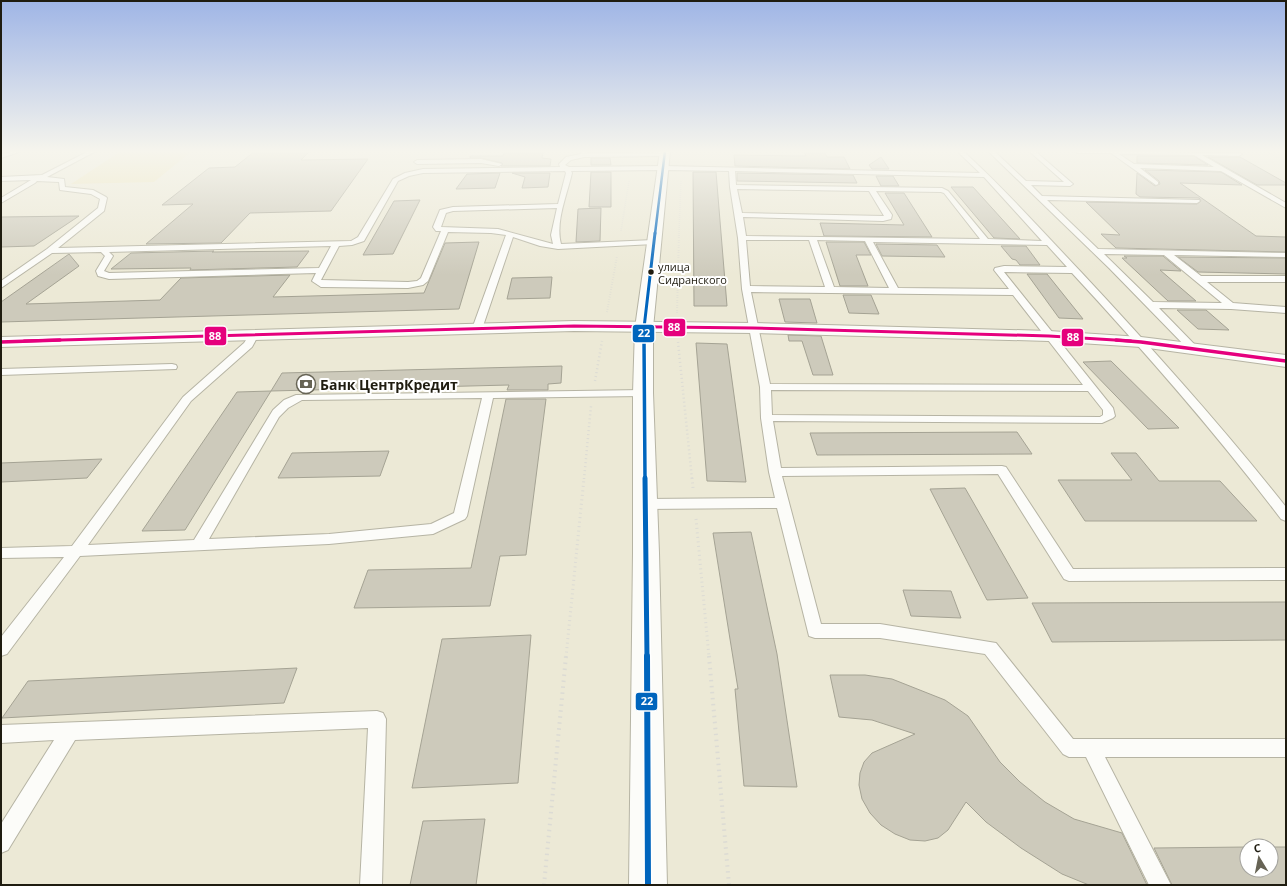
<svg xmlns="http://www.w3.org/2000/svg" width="1287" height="886" font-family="'Open Sans',sans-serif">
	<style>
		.green { fill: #ece4b9 }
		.building { fill: #cdcabb; stroke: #a5a394 }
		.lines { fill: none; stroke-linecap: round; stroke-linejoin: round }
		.service-casing { stroke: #b6b4a4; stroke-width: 2 }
		.minor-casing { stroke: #b6b4a4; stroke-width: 2 }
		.tertiary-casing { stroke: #b6b4a4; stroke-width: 2 }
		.path-far4 { stroke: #dcdbd4; stroke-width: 1.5; stroke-dasharray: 0.5 1.5; stroke-linecap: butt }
		.path-far3 { stroke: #dcdbd4; stroke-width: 2; stroke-dasharray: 0.5 2; stroke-linecap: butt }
		.path-far2 { stroke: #dcdbd4; stroke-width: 2.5; stroke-dasharray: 1 3; stroke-linecap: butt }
		.path-far1 { stroke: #dcdbd4; stroke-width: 3; stroke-dasharray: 1 3.5; stroke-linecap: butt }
		.path { stroke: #dcdbd4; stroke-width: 4; stroke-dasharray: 1.5 4.5; stroke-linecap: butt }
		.service { fill: #fcfcf9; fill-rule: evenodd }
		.minor { fill: #fcfcf9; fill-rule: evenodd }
		.tertiary { fill: #fcfcf9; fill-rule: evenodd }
		.bus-1-far4-casing { stroke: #fff; stroke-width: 4 }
		.bus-1-far3-casing { stroke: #fff; stroke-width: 5 }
		.bus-1-far2-casing { stroke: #fff; stroke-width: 6 }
		.bus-1-far1-casing { stroke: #fff; stroke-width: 8 }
		.bus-1-casing { stroke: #fff; stroke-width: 9 }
		.bus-2-far1-casing { stroke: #fff; stroke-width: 5 }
		.bus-2-casing { stroke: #fff; stroke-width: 6 }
		.bus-1-far4 { stroke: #0065bd; stroke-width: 2.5 }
		.bus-1-far3 { stroke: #0065bd; stroke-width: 3 }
		.bus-1-far2 { stroke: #0065bd; stroke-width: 3.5 }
		.bus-1-far1 { stroke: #0065bd; stroke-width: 5 }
		.bus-1 { stroke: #0065bd; stroke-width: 6 }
		.bus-2-far1 { stroke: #e5007d; stroke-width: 3 }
		.bus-2 { stroke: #e5007d; stroke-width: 3.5 }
		.bus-dot { fill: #1f1c10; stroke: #fff; stroke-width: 1.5 }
		.labels { text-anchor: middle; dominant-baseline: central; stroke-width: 4; stroke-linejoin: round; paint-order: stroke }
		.far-bus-label { font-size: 11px; fill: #1f1c10; stroke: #fff; text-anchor: start }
		.poi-label { font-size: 14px; font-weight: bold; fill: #1f1c10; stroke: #fff; text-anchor: start }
		.line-badge { stroke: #fff; stroke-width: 1.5 }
		.badge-label { font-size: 11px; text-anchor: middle; font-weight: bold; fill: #fff }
	</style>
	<rect width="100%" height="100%" fill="#ece9d6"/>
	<polygon class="green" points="121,151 192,151 154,182 71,184"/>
	<g class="building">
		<polygon points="255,151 310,151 301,160 368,159 331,211 250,213 221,243 146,244 193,204 162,205 209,168 235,167"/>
		<polygon points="505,151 543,152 542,158 551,159 550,166 501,166 503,164 502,163 481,158 470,158 470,156 503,156"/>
		<polygon points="804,151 824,151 827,157 844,157 850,169 735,166 734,155 806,156"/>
		<polygon points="1137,156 1194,156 1208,165 1137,163"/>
		<polygon points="881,157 889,169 872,169 869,165"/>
		<polygon points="1208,157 1240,157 1286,183 1286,185 1257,185"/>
		<polygon points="591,158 610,158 611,165 591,165"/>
		<polygon points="1145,170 1221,172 1242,185 1180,183 1256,236 1286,237 1286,252 1116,248 1101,234 1120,235 1086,202 1197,204 1201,201 1199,198 1140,197 1136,194 1137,173 1155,186 1160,184 1159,181"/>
		<polygon points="591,172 611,172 611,207 589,207"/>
		<polygon points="693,172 716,172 727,306 694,306"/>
		<polygon points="500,173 495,188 456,189 467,174"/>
		<polygon points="512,173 550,173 548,187 522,188 525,177"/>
		<polygon points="737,173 853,175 857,183 737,181"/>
		<polygon points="876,176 893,176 899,186 881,186"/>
		<polygon points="951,187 973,187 1020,239 994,238"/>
		<polygon points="885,193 904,193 932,237 824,236 820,223 904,225"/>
		<polygon points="420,200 393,254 363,255 394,201"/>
		<polygon points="601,208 600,241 576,242 578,209"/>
		<polygon points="79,216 34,246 1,247 1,217"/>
		<polygon points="479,242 459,309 1,322 1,302 69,254 79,266 26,304 160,300 181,278 290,275 273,297 424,293 445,243"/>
		<polygon points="826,242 864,242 871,255 856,255 868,286 840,286"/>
		<polygon points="876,244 937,245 945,257 882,256"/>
		<polygon points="1001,246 1026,246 1040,265 1020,265 1016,260 1012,259"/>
		<polygon points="214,251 212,252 309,251 297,267 190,270 191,268 111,269 131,253"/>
		<polygon points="1124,256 1163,256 1181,271 1160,270 1196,301 1168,301 1122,258 1127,258"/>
		<polygon points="1178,257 1286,258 1286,274 1198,272"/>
		<polygon points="1027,274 1047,274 1083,319 1059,318"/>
		<polygon points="552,277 550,298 507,299 512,278"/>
		<polygon points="843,295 871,295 879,314 849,313"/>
		<polygon points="779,299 810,299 817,323 785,322"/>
		<polygon points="1177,310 1206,310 1229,330 1198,329"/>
		<polygon points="788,335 821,336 833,375 813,375 802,341 789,341"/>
		<polygon points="696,343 727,344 746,482 707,481"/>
		<polygon points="1111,361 1179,428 1148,429 1083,362"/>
		<polygon points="562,366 561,383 548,384 548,390 507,390 509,385 271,391 282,373"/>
		<polygon points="271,391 185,530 142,531 237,392"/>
		<polygon points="506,399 546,399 526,555 500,556 490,606 354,608 368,570 471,568"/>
		<polygon points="1017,432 1032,454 817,455 810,433"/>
		<polygon points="389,451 380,476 278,478 292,453"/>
		<polygon points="1111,453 1136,453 1159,481 1220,481 1257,521 1085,521 1058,480 1132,480"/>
		<polygon points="102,459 87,478 1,482 1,463"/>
		<polygon points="965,488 1028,598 987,600 930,489"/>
		<polygon points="751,532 777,654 797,787 744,786 735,689 738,689 713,533"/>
		<polygon points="903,590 951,591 961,618 911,616"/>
		<polygon points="1286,602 1286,640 1052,642 1032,603"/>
		<polygon points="531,635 518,783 412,788 442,639"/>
		<polygon points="297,668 284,703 2,718 28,681"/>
		<polygon points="830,675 865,675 892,679 945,700 968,716 1000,762 1020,782 1045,802 1074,819 1122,833 1147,885 1089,885 1062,874 1021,848 986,822 966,802 948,830 938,838 925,841 910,840 895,834 881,825 870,813 862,799 859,785 860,773 864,762 872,753 915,734 872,720 839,717"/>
		<polygon points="485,819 476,885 410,885 423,821"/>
		<polygon points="1247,847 1247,870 1271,870 1271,847 1286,847 1286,885 1172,885 1154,848"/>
	</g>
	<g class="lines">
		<g class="service-casing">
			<g id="service">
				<polygon points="14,151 22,151 1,158 1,154"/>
				<path d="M89,151H96L47,177L64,179L65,187L93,190L106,197L107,198L104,211L58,248L351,241L358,237L393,179L405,173L423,169L560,167L559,164L566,157L581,154V151H587V153L665,152L668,154L665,156L584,157L571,160L565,165L569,167L664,166L980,173L957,151H963C1005,189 1042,231 1081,272C1152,348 1221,425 1286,507V521L1281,519C1216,433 1145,352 1072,273L1004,272L1113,408L1115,416L1113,418L1102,423L773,421L781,468L1002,466L1006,467L1073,569L1286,568V580L1069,581L1064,579L998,474L782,476L821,624H880L996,643L1073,739H1286V757H1105L1171,885H1149L1086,757H1069L1063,754L985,654L880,638H815L809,636L777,508L645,509L640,507L638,504L640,501L645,499L775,498L769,472L761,418L760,387L742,289L738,238L730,187L729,171L664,170L571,171L572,173C567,195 555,222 561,244L654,240L658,242L654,244L558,249L540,246L513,237L482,329L477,332L472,329L506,235L491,233L448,232L428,281L423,285L408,288L321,287L312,281L316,273L109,279L98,276L96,271L105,256L101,252L52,253L1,288V281L47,249L98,208L100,199L91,194L60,190L59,182L37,181L35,183L1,203V198L31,180L1,181V177L42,175ZM565,171L566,173L558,204L453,207L440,210L433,227L436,231H441L421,278L417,281L408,282L321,280L339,246L352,245L364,241L398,181L409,176L423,173ZM735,171L984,177L1042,241L988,239L948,191L942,188L736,185ZM737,189L869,191L884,216L742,213ZM876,191L941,192L944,193L980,239L746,236L743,217L883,221L891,219L892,215ZM557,208L551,235L553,244L498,229L441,227L446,213L453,211ZM746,240H809L825,287L750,286ZM817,240L865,241L889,288L834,287ZM873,242L1047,245L1067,267L1004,266L995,268L994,270L1009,289L898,288ZM331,246L319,268L109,273L104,271L113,256L109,252ZM751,292L1013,295L1083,385L770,384ZM771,390L1088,391L1103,410V415L1100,417L772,415Z"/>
				<path d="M988,151H994L1026,181L1064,182L1029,151H1035L1073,184L1070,186L1031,185L1042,196L1199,200L1200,201L1197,203L1047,200L1098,249L1286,253V257L1174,255L1201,276H1286V282H1207L1233,303L1286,307V313L1231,309L1159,308L1199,349L1198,351H1190L1109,268ZM1104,254L1164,255L1222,303L1153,302Z"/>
				<path d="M1074,151L1241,153L1242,154L1239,156L1202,155L1286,203V208L1221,171L1140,168L1158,182V184L1156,185L1111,153H1077ZM1119,154L1194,155L1214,167L1134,164Z"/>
				<polygon points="481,159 502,164 499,166 481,163 417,164 414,162 417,160"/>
				<path d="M253,333L258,336L252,347L191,401L88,545L194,540L273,410L284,400L296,395L643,390L648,393L643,396L493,398L467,516L465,519L433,534L329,544L80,556L7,654L1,656V637L64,557L1,558V548L72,546L183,397L244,343L250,334ZM482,398L454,513L431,524L329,534L209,539L279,417L288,408L302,400Z"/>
				<polygon points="172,364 176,365 177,367 176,369 1,375 1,369"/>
				<polygon points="377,711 383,713 386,719 382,885 360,885 368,728 75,740 8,850 1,853 1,824 54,740 1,743 1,725"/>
			</g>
		</g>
		<g class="minor-casing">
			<polygon id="minor" points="574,321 753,323 1049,331 1141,337 1286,355 1286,367 1141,347 1049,341 753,333 574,331 1,347 1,337"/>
		</g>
		<g class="tertiary-casing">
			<polygon id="tertiary" points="660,151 670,151 653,328 653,393 659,553 667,885 629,885 633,553 633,393 635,328"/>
		</g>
		<g class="path-far4">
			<polyline points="1266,151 1286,163"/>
			<polyline points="621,231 629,181"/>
			<polyline points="679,234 681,180"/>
		</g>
		<g class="path-far3">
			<polyline points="607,312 617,256"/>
			<polyline points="677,313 679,233"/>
		</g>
		<g class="path-far2">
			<polyline points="678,342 692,479"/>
			<polyline points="595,381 602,341"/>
			<polyline points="584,479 591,406"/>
		</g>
		<g class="path-far1">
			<polyline points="692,478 693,488"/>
			<polyline points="696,519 709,657"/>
			<polyline points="566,657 584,478"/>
		</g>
		<g class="path">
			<polyline points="709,656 729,885"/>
			<polyline points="544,885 566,656"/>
		</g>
		<use href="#service" class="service"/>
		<use href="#minor" class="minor"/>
		<use href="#tertiary" class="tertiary"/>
		<g class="bus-1-far4-casing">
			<polyline id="bus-1-far4" points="655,234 665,151"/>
		</g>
		<g class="bus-1-far3-casing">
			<polyline id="bus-1-far3" points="644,341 644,328 655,233"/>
		</g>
		<g class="bus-1-far2-casing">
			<polyline id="bus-1-far2" points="644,340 645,479"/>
		</g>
		<g class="bus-1-far1-casing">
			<polyline id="bus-1-far1" points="645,478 647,657"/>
		</g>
		<g class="bus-1-casing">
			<polyline id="bus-1" points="647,656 648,885"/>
		</g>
		<g class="bus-2-far1-casing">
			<polyline id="bus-2-far1" points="24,341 574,326 753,328 1049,336 1131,341"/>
		</g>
		<g class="bus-2-casing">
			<g id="bus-2">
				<polyline points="1116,340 1141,342 1286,361"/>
				<polyline points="1,342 60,340"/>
			</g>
		</g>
		<use href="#bus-1-far4" class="bus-1-far4"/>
		<use href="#bus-1-far3" class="bus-1-far3"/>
		<use href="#bus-1-far2" class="bus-1-far2"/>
		<use href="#bus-1-far1" class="bus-1-far1"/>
		<use href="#bus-1" class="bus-1"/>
		<use href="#bus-2-far1" class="bus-2-far1"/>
		<use href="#bus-2" class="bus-2"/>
	</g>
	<linearGradient id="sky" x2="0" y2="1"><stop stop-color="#9fb5e6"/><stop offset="0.55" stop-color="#f6f5ed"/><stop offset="1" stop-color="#f6f5ed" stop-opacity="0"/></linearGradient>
	<rect width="1287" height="275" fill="url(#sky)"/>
	<defs>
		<g id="bank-ring" transform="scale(1)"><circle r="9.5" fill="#fff" stroke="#676455" stroke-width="1.5"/><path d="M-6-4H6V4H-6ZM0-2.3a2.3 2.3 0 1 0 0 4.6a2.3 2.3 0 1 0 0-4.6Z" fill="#676455"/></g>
	</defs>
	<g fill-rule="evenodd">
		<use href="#bank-ring" x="306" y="384"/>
	</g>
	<circle class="bus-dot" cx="651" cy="272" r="3.5"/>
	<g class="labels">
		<g class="far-bus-label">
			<text x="658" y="266">улица<tspan x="658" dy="13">Сидранского</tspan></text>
		</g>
		<g class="poi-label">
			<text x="320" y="384">Банк ЦентрКредит</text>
		</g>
	</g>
	<g class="line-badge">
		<rect x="663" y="318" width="23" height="19" rx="4" fill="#e5007d"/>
		<rect x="632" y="324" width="23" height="19" rx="4" fill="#0065bd"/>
		<rect x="204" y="326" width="23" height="20" rx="4" fill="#e5007d"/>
		<rect x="1061" y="328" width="23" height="19" rx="4" fill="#e5007d"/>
		<rect x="635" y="692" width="23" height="19" rx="4" fill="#0065bd"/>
	</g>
	<g class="badge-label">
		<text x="674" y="331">88</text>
		<text x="644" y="337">22</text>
		<text x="215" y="340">88</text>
		<text x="1073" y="341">88</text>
		<text x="647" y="705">22</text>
	</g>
	<rect width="1287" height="886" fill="none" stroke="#1f1c10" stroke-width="4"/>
	<g transform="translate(1259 858) rotate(350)"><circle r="19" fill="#ffffff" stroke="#a5a49f"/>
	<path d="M0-3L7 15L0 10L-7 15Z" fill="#676455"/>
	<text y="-6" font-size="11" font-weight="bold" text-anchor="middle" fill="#1f1c10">С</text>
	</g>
</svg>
